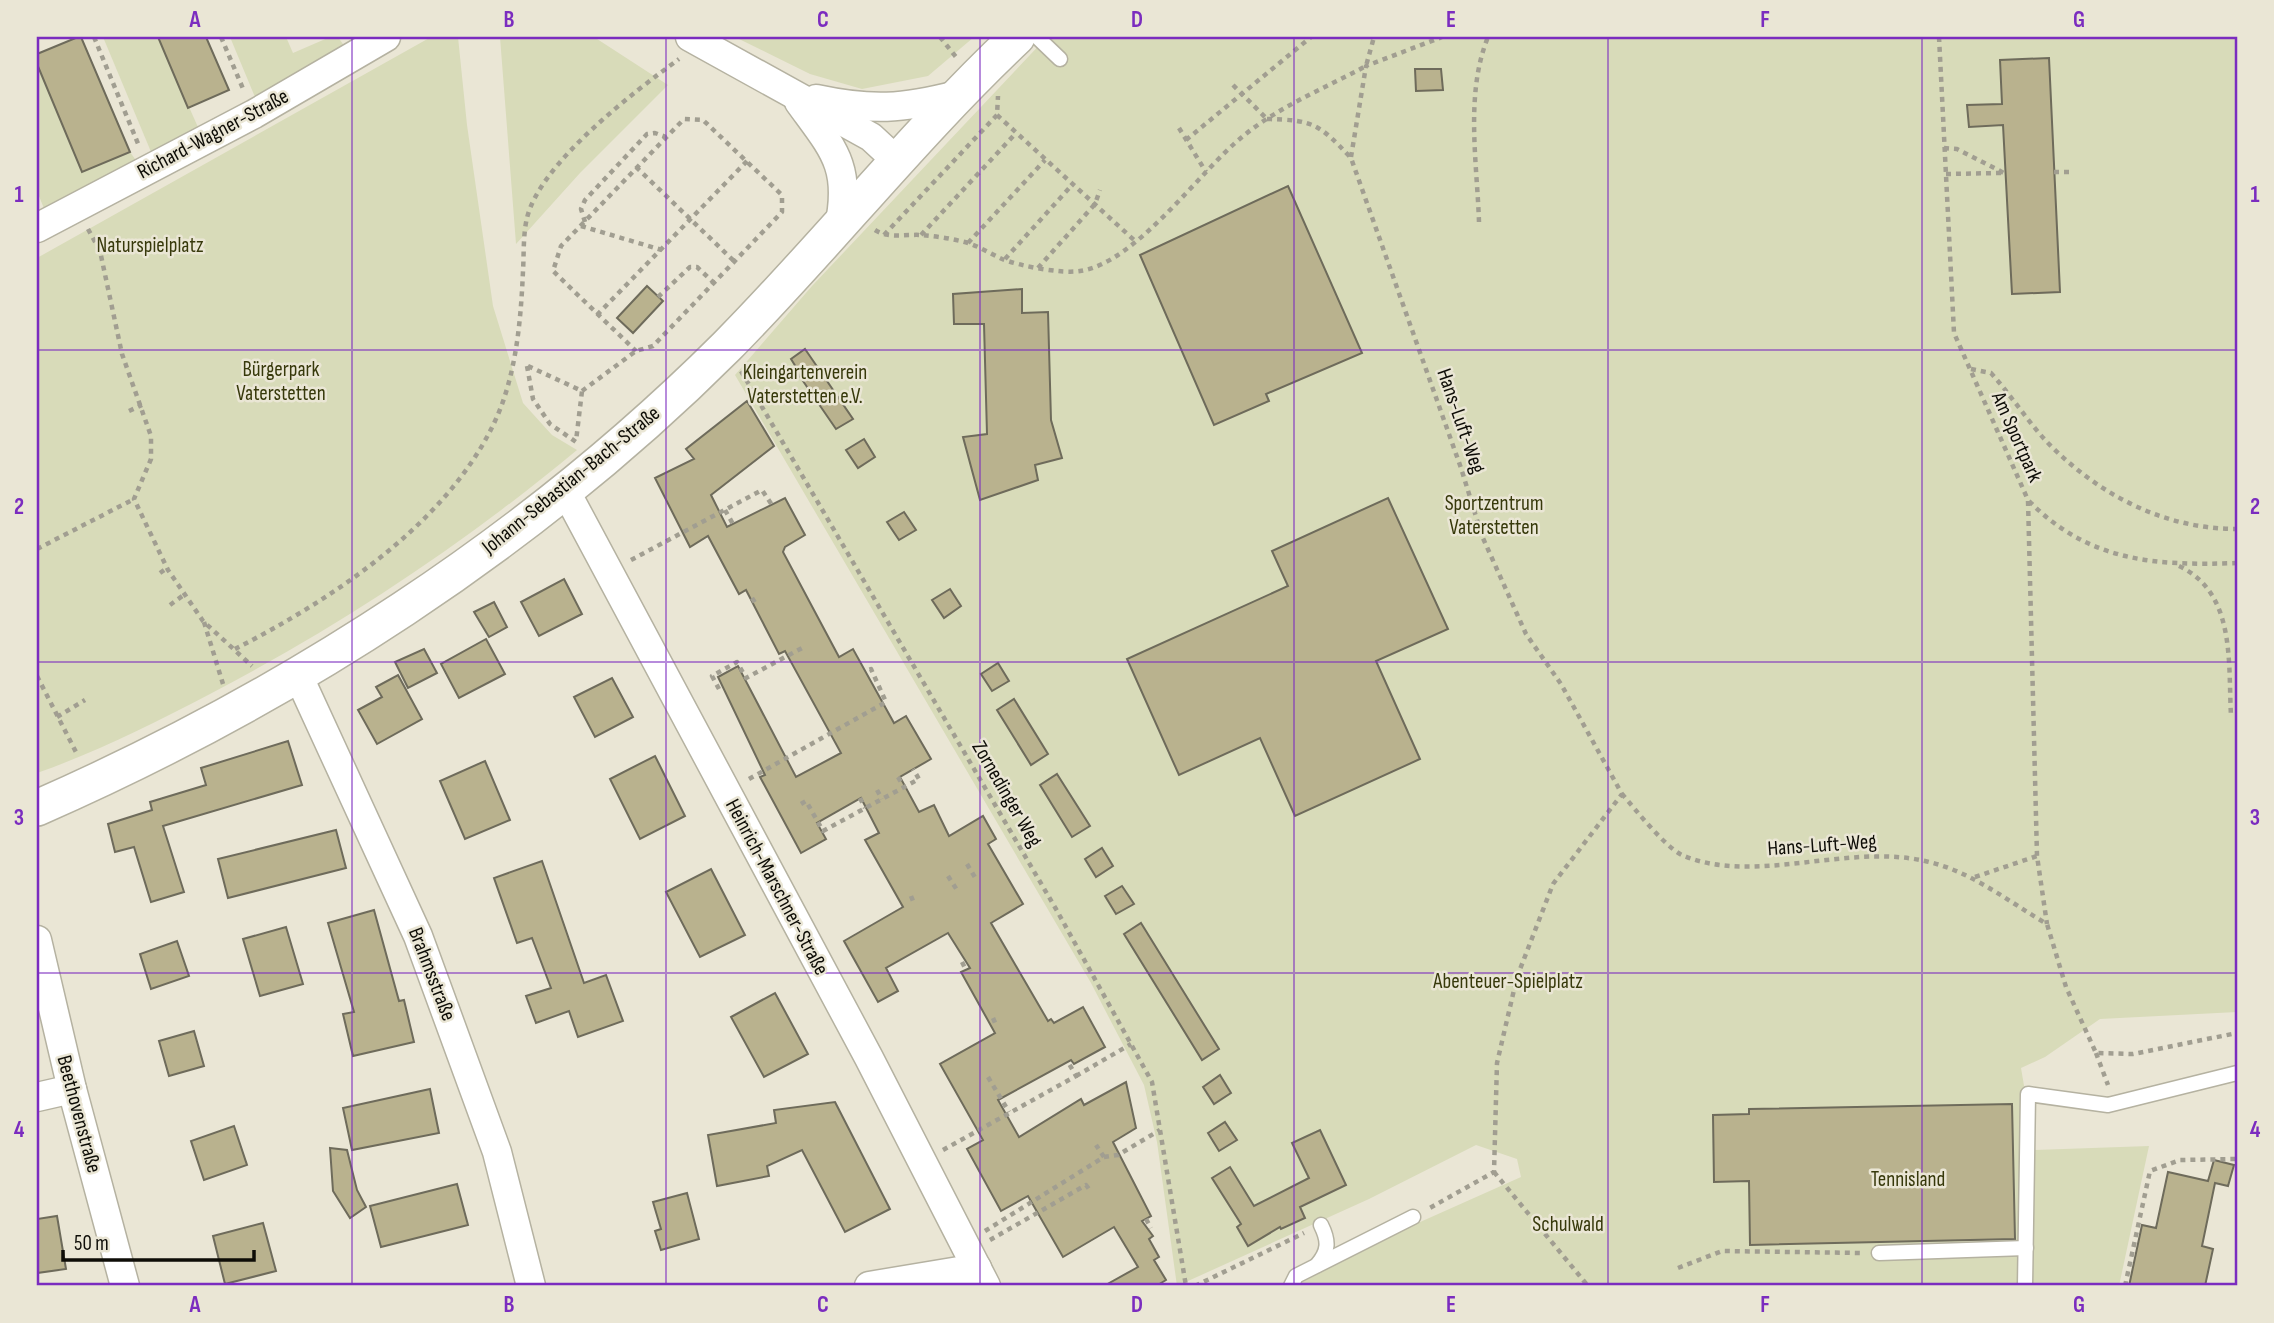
<svg xmlns="http://www.w3.org/2000/svg" width="2274" height="1323" font-family="'Sofia Sans Condensed',sans-serif">
	<style>
		.green { fill: #d8dbb9 }
		.building { fill: #b9b28e; stroke: #6e6b5b; stroke-width: 2 }
		.lines { fill: none; stroke-linecap: round; stroke-linejoin: round }
		.service-casing { stroke: #b5b2a1; stroke-width: 17 }
		.minor-casing { stroke: #b5b2a1; stroke-width: 31 }
		.tertiary-casing { stroke: #b5b2a1; stroke-width: 38 }
		.path { stroke: #a19e91; stroke-width: 4.5; stroke-dasharray: 5 5; stroke-linecap: butt }
		.service { stroke: #fff; stroke-width: 14 }
		.minor { stroke: #fff; stroke-width: 28 }
		.tertiary { stroke: #fff; stroke-width: 35 }
		.grid { fill: none; stroke: #7b2cbf; stroke-width: 2; stroke-opacity: 0.55 }
		.labels { text-anchor: middle; dominant-baseline: central; stroke-width: 5; stroke-linejoin: round; paint-order: stroke }
		.street-label { font-size: 21px; fill: #0e0d07; stroke: #eae6d5 }
		.park-label { font-size: 21px; fill: #37390b; stroke: #eae6d5 }
		.neatline { fill: none; stroke: #7b2cbf; stroke-width: 2.5 }
		.grid-label { font-size: 23px; text-anchor: middle; font-weight: bold; fill: #7b2cbf }
	</style>
	<rect width="100%" height="100%" fill="#eae6d5"/>
	<g class="green">
		<polygon points="103,37 158,37 201,134 154,159"/>
		<polygon points="230,37 286,37 293,53 330,37 338,37 347,50 257,102"/>
		<path d="M431,37H458L467,125L493,306L523,403L552,435L577,450C464,544 340,626 210,694C154,723 97,752 37,773V258Z"/>
		<polygon points="500,37 594,37 668,85 580,173 516,244"/>
		<polygon points="735,37 974,37 928,76 862,89 810,74"/>
		<polygon points="1047,37 2237,37 2237,1012 2100,1019 2045,1057 2021,1068 2035,1150 2149,1146 2119,1286 1301,1286 1302,1282 1400,1231 1521,1177 1517,1159 1476,1145 1369,1199 1177,1286 1157,1142 1144,1085 1091,983 735,375 812,286"/>
		<polygon points="37,64 82,171 130,152 140,166 47,216 37,191"/>
	</g>
	<g class="building">
		<polygon points="78,37 81,37 130,152 82,172 37,64 37,54"/>
		<polygon points="158,37 206,37 229,90 188,108"/>
		<polygon points="2049,58 2060,292 2012,294 2003,125 1969,127 1967,105 2002,104 2000,60"/>
		<polygon points="1415,69 1441,69 1443,90 1416,91"/>
		<polygon points="1288,186 1362,353 1266,394 1269,401 1214,425 1140,255"/>
		<polygon points="647,286 663,301 633,333 617,318"/>
		<polygon points="1022,289 1022,313 1048,312 1051,420 1062,458 1035,465 1038,480 980,500 963,437 987,434 984,324 954,324 953,294"/>
		<polygon points="805,349 853,419 836,429 794,368 796,367 791,359"/>
		<polygon points="747,401 774,446 711,495 727,527 785,498 805,535 785,547 783,552 839,657 853,649 894,723 906,716 931,759 900,777 919,812 934,805 949,836 983,816 996,839 988,844 1023,904 991,923 1048,1021 1051,1019 1054,1023 1083,1007 1105,1047 1074,1064 1071,1060 998,1100 1019,1137 1081,1099 1084,1105 1126,1082 1136,1128 1113,1142 1151,1216 1142,1221 1153,1236 1149,1239 1159,1257 1154,1260 1166,1280 1156,1286 1104,1286 1138,1267 1114,1227 1063,1257 1028,1196 1001,1211 967,1149 983,1140 940,1064 995,1033 961,972 970,968 948,933 886,968 898,991 878,1002 844,941 903,907 865,840 879,833 861,798 817,823 826,839 801,853 760,777 765,775 718,677 738,666 796,777 841,753 785,651 779,654 746,590 739,594 708,536 690,547 655,478 694,459 686,449"/>
		<polygon points="864,439 875,457 858,468 846,450"/>
		<polygon points="1388,498 1448,629 1376,661 1420,759 1295,816 1260,738 1179,775 1127,659 1288,586 1272,551"/>
		<polygon points="904,512 916,530 899,540 887,522"/>
		<polygon points="564,579 582,614 539,636 521,602"/>
		<polygon points="950,589 961,606 944,618 932,600"/>
		<polygon points="494,602 507,627 489,637 474,612"/>
		<polygon points="486,639 505,674 459,698 441,664"/>
		<polygon points="424,649 437,673 408,688 395,662"/>
		<polygon points="998,663 1009,681 992,691 981,674"/>
		<polygon points="398,675 422,719 377,744 358,710 382,697 376,687"/>
		<polygon points="612,678 633,717 595,737 574,697"/>
		<polygon points="1014,699 1048,754 1031,765 997,710"/>
		<polygon points="288,741 302,785 163,826 184,892 151,902 134,847 115,852 108,824 152,810 150,802 206,785 201,768"/>
		<polygon points="655,756 685,816 640,839 610,779"/>
		<polygon points="485,761 510,820 465,839 440,781"/>
		<polygon points="1057,774 1090,826 1072,837 1040,785"/>
		<polygon points="336,830 346,868 228,898 218,859"/>
		<polygon points="1102,848 1113,866 1096,877 1085,859"/>
		<polygon points="542,861 584,983 606,975 623,1021 578,1037 569,1011 536,1023 526,996 551,988 532,938 517,943 494,878"/>
		<polygon points="711,869 745,935 700,957 666,892"/>
		<polygon points="1122,886 1134,904 1116,914 1105,896"/>
		<polygon points="374,910 399,1001 404,1000 414,1042 353,1056 343,1014 354,1012 328,923"/>
		<polygon points="1141,923 1219,1049 1202,1060 1124,934"/>
		<polygon points="286,927 303,984 260,996 243,939"/>
		<polygon points="177,941 189,976 151,989 140,954"/>
		<polygon points="775,993 808,1054 764,1077 731,1017"/>
		<polygon points="194,1031 204,1066 169,1076 159,1041"/>
		<polygon points="1220,1075 1231,1093 1214,1104 1203,1087"/>
		<polygon points="430,1089 439,1133 352,1150 343,1108"/>
		<polygon points="835,1102 890,1209 845,1232 802,1150 767,1166 769,1176 717,1186 708,1135 776,1123 774,1110"/>
		<polygon points="2012,1104 2015,1239 1750,1245 1749,1181 1714,1182 1713,1115 1749,1114 1749,1109"/>
		<polygon points="1225,1122 1237,1140 1219,1151 1208,1133"/>
		<polygon points="234,1126 247,1165 204,1180 191,1141"/>
		<polygon points="1320,1130 1346,1185 1300,1207 1305,1218 1281,1229 1280,1227 1248,1246 1237,1227 1241,1224 1212,1178 1230,1167 1254,1206 1309,1178 1292,1143"/>
		<polygon points="330,1148 347,1150 357,1190 366,1207 350,1218 333,1191"/>
		<polygon points="2214,1160 2234,1165 2228,1186 2215,1183 2202,1246 2213,1249 2205,1286 2129,1286 2142,1225 2156,1228 2168,1172 2208,1181"/>
		<polygon points="457,1184 468,1225 381,1247 370,1206"/>
		<polygon points="687,1193 699,1239 661,1250 655,1231 661,1229 653,1202"/>
		<polygon points="57,1216 66,1269 37,1273 37,1219"/>
		<polygon points="263,1223 276,1271 225,1284 213,1236"/>
	</g>
	<g class="lines">
		<g class="service-casing">
			<g id="service">
				<polyline points="1037,37 1060,59"/>
				<polyline points="1879,1253 2026,1248"/>
				<path d="M1317,1265C1329,1251 1329,1241 1321,1225"/>
				<polyline points="1291,1286 1296,1276 1413,1217"/>
				<polyline points="2025,1286 2028,1094 2108,1105 2237,1073"/>
			</g>
		</g>
		<g class="minor-casing">
			<g id="minor">
				<polyline points="690,37 871,137 898,162"/>
				<path d="M816,99C872,111 902,109 957,95"/>
				<path d="M799,102C833,149 852,166 839,227"/>
				<polyline points="37,228 254,114 386,37"/>
				<polyline points="565,490 869,1058 986,1286"/>
				<polyline points="298,675 418,936 497,1152 531,1286"/>
				<polyline points="37,940 72,1089 125,1286"/>
				<polyline points="37,1097 72,1089"/>
				<polyline points="869,1286 977,1268"/>
			</g>
		</g>
		<g class="tertiary-casing">
			<path id="tertiary" d="M37,808C290,697 531,542 727,346C826,246 914,134 1017,37"/>
		</g>
		<g class="path">
			<polyline points="94,37 139,146"/>
			<polyline points="221,37 244,91"/>
			<polyline points="940,37 956,57"/>
			<polyline points="1939,37 1954,333 2028,500 2037,856 2047,924"/>
			<polyline points="1233,85 1267,119"/>
			<polyline points="997,115 1134,240"/>
			<path d="M1267,119C1314,120 1319,124 1351,158L1461,468L1482,536L1526,634L1561,684L1622,794L1553,884L1517,977L1497,1063L1494,1172L1428,1209"/>
			<polyline points="1179,128 1206,172"/>
			<polyline points="1186,140 1311,37"/>
			<polyline points="1944,148 1957,149 2004,173"/>
			<polyline points="1351,157 1366,66 1442,37"/>
			<polyline points="636,167 735,262"/>
			<polyline points="2054,172 2072,172"/>
			<polyline points="1946,174 2001,173"/>
			<polyline points="585,222 581,209 585,200 647,134 655,133 666,137"/>
			<path d="M1479,222C1477,161 1465,94 1488,37"/>
			<polyline points="581,226 662,250"/>
			<polyline points="88,229 100,251 122,354 151,436 151,459 134,499 168,570 203,621 252,666"/>
			<path d="M875,230C889,239 905,234 921,235C936,236 954,239 968,243C980,247 991,254 1002,259C1020,266 1061,274 1080,271C1136,263 1199,172 1242,137C1278,107 1325,88 1366,66L1374,37"/>
			<polyline points="884,235 997,115 998,96"/>
			<polyline points="921,235 1016,133"/>
			<polyline points="968,243 1045,160"/>
			<polyline points="1005,259 1072,185"/>
			<polyline points="1038,268 1095,204 1100,190"/>
			<polyline points="658,297 690,267 697,267 714,283"/>
			<polyline points="597,315 747,161"/>
			<polyline points="527,366 533,399 550,424 579,444"/>
			<polyline points="528,366 582,391 576,441"/>
			<path d="M1971,369L1991,373C2011,395 2028,422 2048,443C2099,495 2164,529 2237,529"/>
			<polyline points="741,371 1056,909 1152,1082 1186,1286"/>
			<polyline points="582,391 636,351 653,346 782,212 782,195 703,120 684,119 561,246 553,271 636,351"/>
			<polyline points="129,411 142,405"/>
			<path d="M2029,501C2089,562 2156,566 2237,563"/>
			<polyline points="725,510 733,524"/>
			<polyline points="37,549 134,499"/>
			<polyline points="631,560 762,490 772,505"/>
			<path d="M2179,566C2236,593 2228,662 2231,716"/>
			<polyline points="160,573 167,568"/>
			<polyline points="752,598 756,604"/>
			<polyline points="170,605 185,594"/>
			<polyline points="204,622 223,684"/>
			<path d="M235,649C335,598 458,517 501,407C517,364 521,317 523,271C524,255 523,234 527,218C540,163 634,92 679,59"/>
			<polyline points="37,676 78,756"/>
			<polyline points="719,689 712,676 737,662 746,678 802,648 800,644"/>
			<polyline points="57,717 85,700"/>
			<polyline points="898,777 904,787"/>
			<polyline points="749,779 886,702 871,669 866,671"/>
			<polyline points="877,790 882,799"/>
			<path d="M1622,794C1635,809 1665,847 1682,855C1753,886 1846,843 1925,861C1971,871 2006,900 2047,924L2066,987L2096,1053L2133,1054L2237,1033"/>
			<polyline points="860,798 865,808"/>
			<polyline points="801,804 806,801 823,831 919,779 913,769"/>
			<polyline points="967,864 976,879"/>
			<polyline points="948,876 957,890"/>
			<polyline points="1975,877 2037,856"/>
			<polyline points="911,896 913,901"/>
			<polyline points="962,962 966,970"/>
			<polyline points="993,1018 996,1025"/>
			<polyline points="2096,1053 2108,1085"/>
			<polyline points="1076,1076 1131,1044"/>
			<polyline points="988,1077 1009,1112"/>
			<polyline points="943,1150 1076,1076 1068,1062"/>
			<polyline points="1104,1157 1118,1155 1160,1130"/>
			<polyline points="1494,1172 1588,1286"/>
			<polyline points="1146,1219 1151,1228"/>
			<polyline points="985,1231 1104,1157 1096,1145"/>
			<polyline points="990,1240 1086,1185 1089,1189"/>
			<polyline points="1678,1268 1722,1251 1861,1253"/>
			<polyline points="1195,1286 1304,1233"/>
			<polyline points="2125,1286 2150,1171 2180,1160 2237,1159"/>
		</g>
		<use href="#service" class="service"/>
		<use href="#minor" class="minor"/>
		<use href="#tertiary" class="tertiary"/>
	</g>
	<path class="grid" d="M352,37V1286M666,37V1286M980,37V1286M1294,37V1286M1608,37V1286M1922,37V1286M37,350H2237M37,662H2237M37,973H2237"/>
	<g class="labels">
		<g class="street-label">
			<text transform="translate(213 134) rotate(-28)">Richard-Wagner-Straße</text>
			<text transform="translate(1461 421) rotate(71)">Hans-Luft-Weg</text>
			<text transform="translate(2017 437) rotate(66)">Am Sportpark</text>
			<text transform="translate(571 480) rotate(-39)">Johann-Sebastian-Bach-Straße</text>
			<text transform="translate(1007 794) rotate(60)">Zornedinger Weg</text>
			<text transform="translate(1822 845) rotate(-4)">Hans-Luft-Weg</text>
			<text transform="translate(777 887) rotate(62)">Heinrich-Marschner-Straße</text>
			<text transform="translate(432 974) rotate(69)">Brahmsstraße</text>
			<text transform="translate(79 1114) rotate(75)">Beethovenstraße</text>
		</g>
		<g class="park-label">
			<text x="150" y="245">Naturspielplatz</text>
			<text x="281" y="369">Bürgerpark<tspan x="281" dy="24">Vaterstetten</tspan></text>
			<text x="805" y="372">Kleingartenverein<tspan x="805" dy="24">Vaterstetten e.V.</tspan></text>
			<text x="1494" y="503">Sportzentrum<tspan x="1494" dy="24">Vaterstetten</tspan></text>
			<text x="1508" y="981">Abenteuer-Spielplatz</text>
			<text x="1908" y="1179">Tennisland</text>
			<text x="1568" y="1224">Schulwald</text>
		</g>
	</g>
	<rect width="2274" height="1323" fill="none" stroke="#eae6d5" stroke-width="77"/>
	<path d="M63 1250v10h191v-10" fill="none" stroke="#0e0d07" stroke-width="3.5"/>
	<text x="74" y="1250" font-size="21" fill="#0e0d07" stroke="#eae6d5" stroke-width="5" paint-order="stroke">50 m</text>
	<rect x="38" y="38" width="2198" height="1246" class="neatline"/>
	<g class="grid-label">
		<text x="195" y="27">A</text>
		<text x="509" y="27">B</text>
		<text x="823" y="27">C</text>
		<text x="1137" y="27">D</text>
		<text x="1451" y="27">E</text>
		<text x="1765" y="27">F</text>
		<text x="2079" y="27">G</text>
		<text x="19" y="202">1</text>
		<text x="2255" y="202">1</text>
		<text x="19" y="514">2</text>
		<text x="2255" y="514">2</text>
		<text x="19" y="825">3</text>
		<text x="2255" y="825">3</text>
		<text x="19" y="1137">4</text>
		<text x="2255" y="1137">4</text>
		<text x="195" y="1312">A</text>
		<text x="509" y="1312">B</text>
		<text x="823" y="1312">C</text>
		<text x="1137" y="1312">D</text>
		<text x="1451" y="1312">E</text>
		<text x="1765" y="1312">F</text>
		<text x="2079" y="1312">G</text>
	</g>
</svg>
